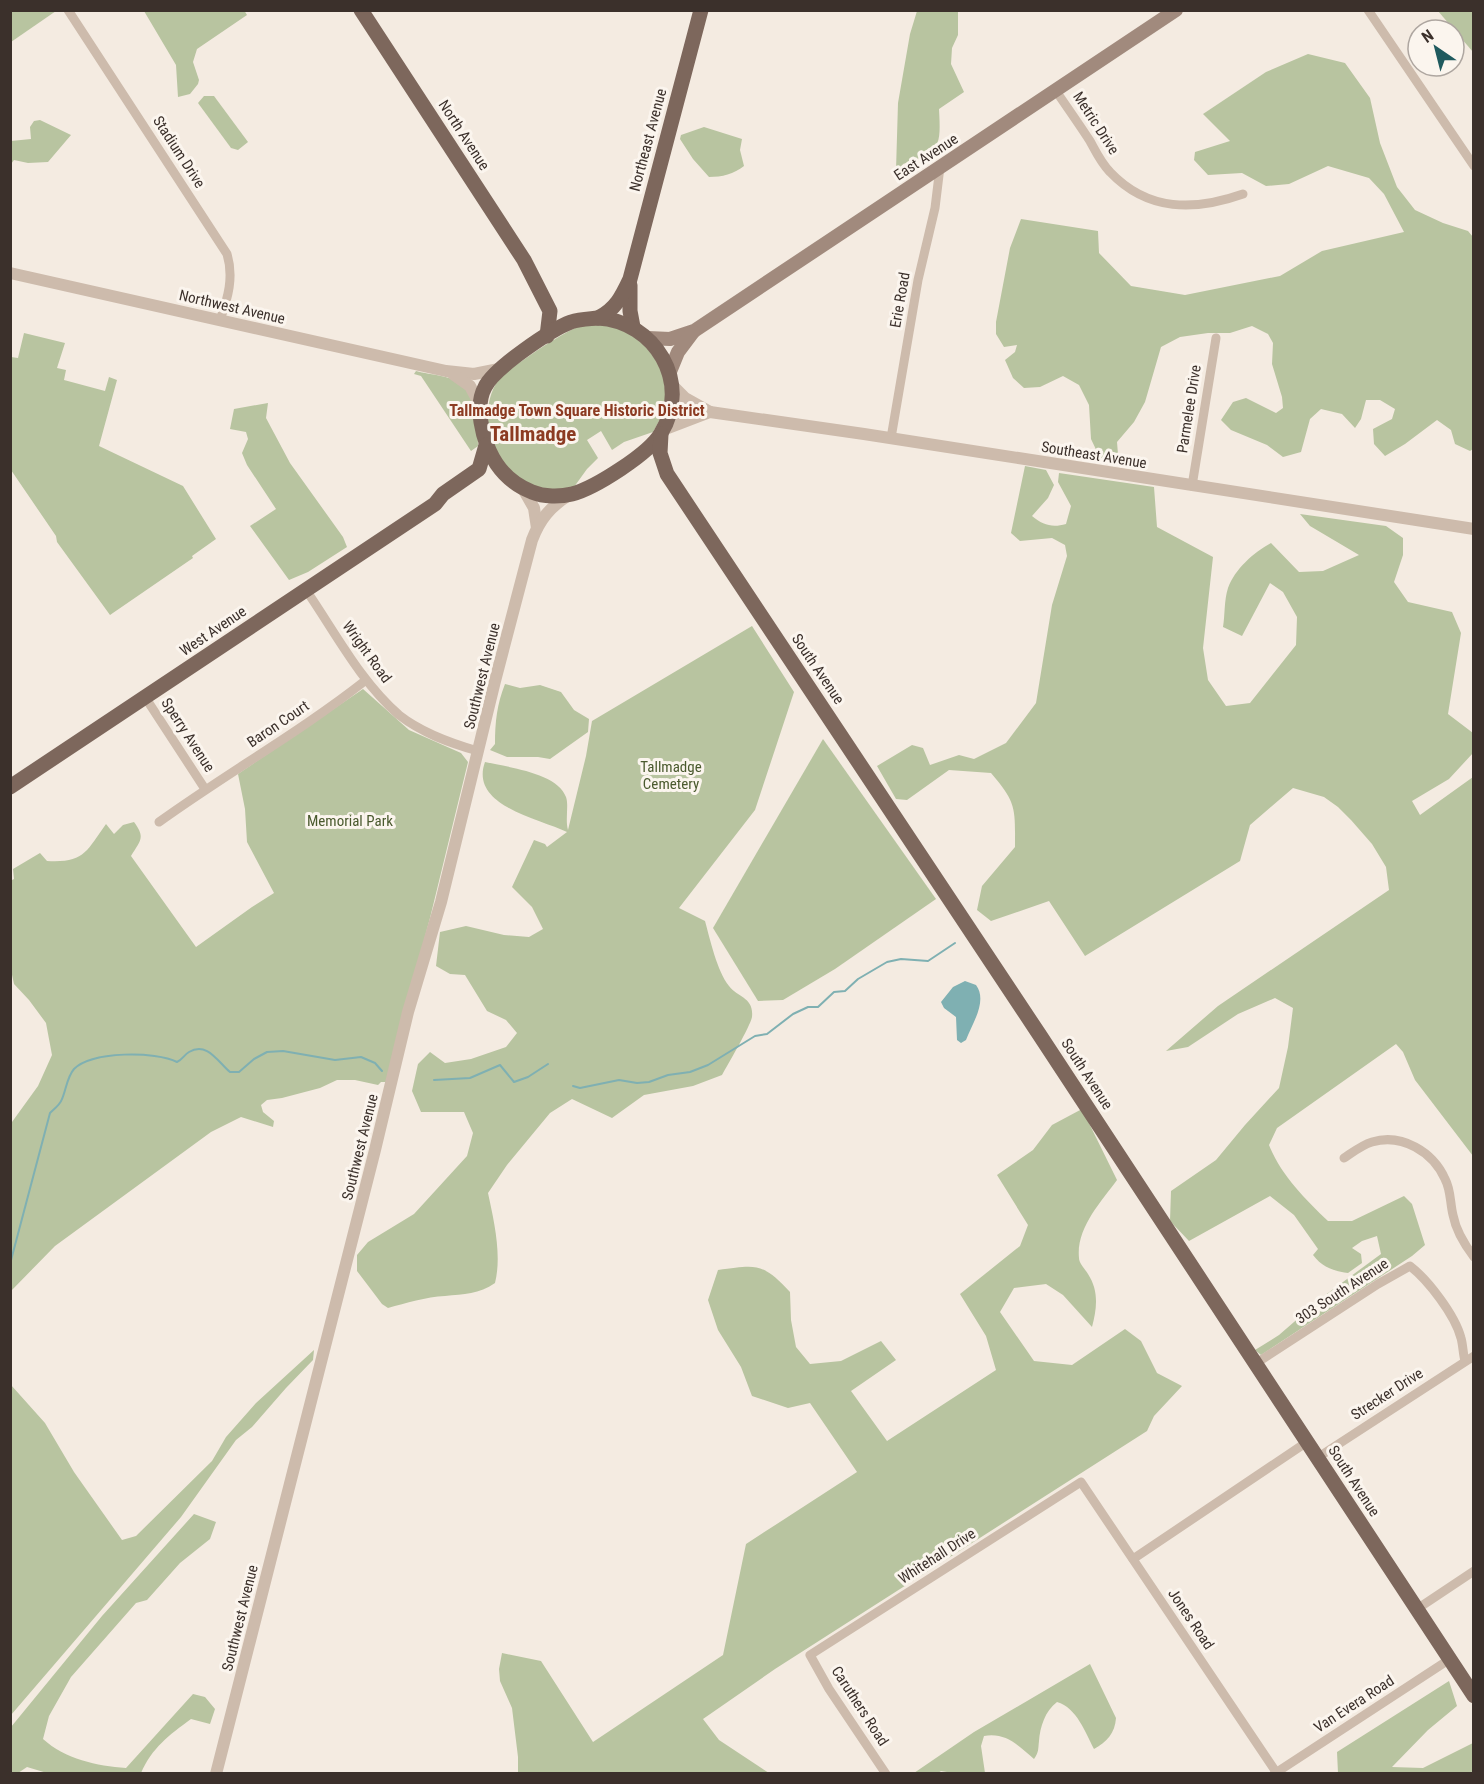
<svg xmlns="http://www.w3.org/2000/svg" width="1484" height="1784" font-family="'Roboto Condensed',sans-serif">
	<style>
		.green { fill: #b8c4a0 }
		.water { fill: #7fb0b2 }
		.lines { fill: none; stroke-linecap: round; stroke-linejoin: round }
		.stream { stroke: #7fb0b2; stroke-width: 2 }
		.minor { stroke: #cdbbac; stroke-width: 9 }
		.tertiary { stroke: #cdbbac; stroke-width: 12 }
		.secondary { stroke: #a18a7d; stroke-width: 14 }
		.primary { stroke: #7d675c; stroke-width: 15 }
		.labels { text-anchor: middle; dominant-baseline: central; stroke-width: 6; stroke-linejoin: round; paint-order: stroke }
		.street-label { font-size: 15px; fill: #3b302b; stroke: #fbf5ee }
		.park-label { font-size: 15px; fill: #4a5a2e; stroke: #fbf5ee }
		.neighbourhood-label { font-size: 16px; font-weight: bold; fill: #8c3b22; stroke: #fbf5ee }
		.district-label { font-size: 21px; font-weight: bold; fill: #8c3b22; stroke: #fbf5ee }
	</style>
	<rect width="100%" height="100%" fill="#f4ebe1"/>
	<g class="green">
		<polygon points="11,10 56,10 56,11 11,42"/>
		<polygon points="244,10 247,15 197,49 193,62 199,80 198,84 190,94 178,97 176,65 144,11"/>
		<path d="M917,11H958V35L952,48L951,64L964,92L939,109C941,146 941,152 903,164L900,169L896,170L898,103L910,34Z"/>
		<polygon points="1438,11 1473,11 1473,52"/>
		<polygon points="1308,54 1345,63 1370,98 1380,143 1397,187 1415,210 1443,223 1468,231 1473,237 1473,449 1470,451 1455,444 1451,430 1437,420 1405,444 1385,456 1374,444 1373,429 1392,419 1395,409 1380,400 1366,400 1361,419 1355,428 1342,414 1321,409 1310,419 1301,452 1283,457 1267,445 1231,430 1221,420 1233,402 1246,398 1276,413 1283,408 1282,397 1272,364 1273,343 1268,334 1252,326 1230,333 1208,333 1180,337 1161,347 1145,402 1134,422 1117,442 1118,454 1112,462 1101,460 1091,439 1089,405 1079,385 1063,376 1040,387 1024,388 1013,378 1005,360 1015,352 1017,345 1004,347 996,334 996,322 1010,248 1021,219 1098,231 1099,253 1131,286 1185,295 1280,276 1322,251 1404,232 1384,194 1369,178 1328,166 1289,184 1266,186 1242,173 1208,175 1194,160 1195,152 1230,141 1203,114 1266,72"/>
		<polygon points="204,96 214,96 248,142 238,150 231,148 198,103"/>
		<polygon points="40,120 71,135 48,162 28,163 14,160 11,164 11,141 31,139 30,127 34,121"/>
		<path d="M704,127L742,139L740,150L744,166C734,174 722,177 709,177L693,159L680,139L681,135Z"/>
		<path d="M585,324C595,325 609,324 618,328C650,341 673,375 663,411C661,418 657,425 653,432L624,442L612,450L601,431L587,440L598,458L587,469L574,487C560,489 542,492 529,485C491,466 473,407 503,374C507,369 516,365 522,361C542,347 562,333 585,324Z"/>
		<polygon points="24,333 65,343 57,368 66,370 64,380 105,391 109,377 117,380 99,446 183,486 216,539 192,556 193,558 110,615 57,542 56,536 11,470 11,357 18,358"/>
		<path d="M416,371C431,375 454,376 466,386C480,398 478,429 478,446L471,451L421,376L414,374Z"/>
		<polygon points="268,403 266,418 290,463 343,537 347,547 308,572 289,580 250,526 276,509 247,465 242,453 248,439 246,432 230,429 234,409"/>
		<path d="M1025,466L1046,470L1054,485L1048,498L1032,516C1043,525 1052,528 1066,524L1071,506L1058,482L1059,473L1154,487L1157,527L1213,557L1203,648L1208,680L1226,706L1250,703L1296,645L1297,617L1283,592L1270,583L1242,636L1223,627C1225,615 1224,600 1228,588C1235,569 1253,553 1271,543L1299,572L1323,571L1359,555L1310,526L1300,514L1386,526L1403,538V555L1394,582L1408,602L1452,612L1461,633L1448,714L1473,733V753L1449,779L1412,801L1420,815L1473,777V1156L1415,1080L1403,1052L1396,1044L1277,1128L1269,1145C1281,1175 1305,1199 1328,1221H1352L1404,1196L1412,1204L1425,1245L1412,1256L1261,1355L1255,1350L1279,1335L1324,1296L1381,1254L1377,1236L1362,1241L1352,1248L1361,1254L1362,1263L1348,1273C1333,1271 1322,1267 1313,1255L1318,1249L1294,1215L1270,1196L1189,1241L1170,1221L1171,1191L1216,1160L1245,1125L1279,1088L1288,1047L1293,1008L1275,998L1238,1014L1188,1047L1166,1051L1218,1006L1389,890L1386,867L1372,844L1351,820L1338,807L1324,797L1293,788L1250,825L1240,861L1085,956L1049,901L991,921L977,910L982,886L1015,847C1015,809 1017,803 991,773L949,770L907,800L896,799L877,766L912,745L923,748L930,765L959,755L974,759L1006,743L1036,703L1052,605L1067,556L1065,545L1052,538L1020,541L1011,533Z"/>
		<path d="M752,626L794,692L755,810L679,908L705,921C710,939 717,971 729,986C738,998 754,997 752,1017C750,1027 728,1064 722,1075L693,1086L644,1095L612,1118L572,1099L550,1113L507,1165L488,1193C494,1221 502,1255 495,1283C479,1294 464,1294 445,1296C426,1297 406,1303 388,1308L382,1304L357,1271V1255L368,1242L414,1214L467,1156L473,1133L464,1112H421L412,1091L418,1064L430,1052L445,1063L471,1059L506,1047L517,1033L506,1020L487,1011L465,975L450,974L436,966L440,932L466,926L504,935L529,937L543,929L532,907L512,887L534,840L545,844L547,847L567,832C540,819 469,806 485,762C507,767 558,773 566,797C569,805 565,820 568,830L586,756L592,721Z"/>
		<path d="M505,684L520,688L540,685L561,692L574,710L589,719L588,732L550,759L538,757H507L490,750L495,744C495,722 497,704 505,684Z"/>
		<path d="M363,689L409,730L461,753L468,762L430,918L386,1082H381L378,1085L355,1080H337L320,1088L282,1098L267,1100L261,1105L263,1112L274,1121L273,1127L241,1117L211,1132L55,1246L11,1291V1128L12,1122L38,1086L52,1055L46,1023L29,1000L14,984L11,970L10,881L14,879L13,869L40,853L47,861C84,863 86,852 106,824L114,834L123,825L134,822C146,838 140,841 131,856L196,947L252,907L274,893L247,842L245,809L238,774Z"/>
		<polygon points="823,739 936,899 835,969 783,1000 758,1001 713,928"/>
		<path d="M1082,1109L1117,1180C1101,1202 1076,1228 1079,1258C1079,1263 1085,1269 1088,1274C1099,1291 1097,1308 1092,1327L1063,1295L1046,1284L1014,1288L1000,1312L1034,1361L1072,1365L1125,1329L1141,1341L1157,1373L1182,1386L1154,1416L1147,1431L775,1669L703,1719L719,1740L769,1773H518V1757L512,1708L500,1681L499,1669L502,1653L541,1661L593,1742L723,1655L746,1544L857,1472L810,1403L788,1408L752,1396L741,1367L718,1330L708,1300L718,1270C757,1265 762,1262 790,1292L791,1320L796,1347L810,1364L841,1361L881,1341L896,1360L851,1391L887,1441L996,1370L986,1336L960,1294L1020,1246L1028,1225L997,1175L1033,1150L1052,1125Z"/>
		<polygon points="314,1350 313,1360 286,1388 252,1427 236,1440 181,1517 11,1715 11,1385 45,1423 74,1472 122,1540 136,1536 212,1461 226,1437 256,1403"/>
		<path d="M194,1514L216,1522L210,1539L180,1563L147,1600L136,1603L71,1677L49,1716L43,1739C65,1759 97,1766 126,1768L193,1694L205,1697L215,1709L210,1724L191,1719C169,1735 152,1748 141,1773H47L27,1767L18,1773H11V1727L102,1616Z"/>
		<path d="M1090,1664L1116,1718C1115,1733 1107,1742 1094,1749C1085,1732 1077,1708 1057,1702C1045,1711 1040,1727 1039,1741C1038,1749 1039,1752 1034,1759C1019,1746 1006,1732 984,1736L981,1746L985,1773H953L941,1771L938,1773H914L974,1732Z"/>
		<polygon points="1449,1681 1457,1706 1428,1730 1392,1767 1423,1768 1473,1743 1473,1773 1338,1773 1337,1752"/>
	</g>
	<path class="water" d="M965,981L976,985C988,1001 972,1024 966,1040L961,1043L957,1040L956,1017L944,1008L941,1002L953,987Z"/>
	<g class="lines">
		<g class="stream">
			<polyline points="434,1080 470,1078 500,1065 514,1082 528,1077 548,1064"/>
			<polyline points="573,1086 580,1088 619,1080 637,1083 649,1082 668,1075 690,1072 708,1065 755,1036 767,1034 793,1014 808,1007 818,1007 834,992 845,991 858,979 887,962 901,959 928,961 955,943"/>
			<path d="M10,1264L50,1113C54,1109 60,1105 62,1099C66,1090 67,1077 74,1069C91,1051 156,1051 177,1062C182,1060 184,1055 189,1052C207,1041 218,1062 230,1072H239L254,1059L267,1052L283,1051L335,1060L361,1057L375,1063L382,1071"/>
		</g>
		<g class="minor">
			<path d="M68,10L227,254C234,277 228,298 220,320"/>
			<polyline points="1368,10 1474,166"/>
			<path d="M1056,91C1067,107 1079,124 1090,141C1096,152 1101,163 1110,172C1148,212 1195,211 1243,194"/>
			<polyline points="891,438 918,280 935,208 940,167"/>
			<polyline points="1192,486 1216,338"/>
			<path d="M306,590C335,632 360,681 399,715C422,733 450,743 478,751"/>
			<polyline points="145,697 205,789"/>
			<path d="M159,822C227,773 300,732 366,680"/>
			<path d="M1344,1158C1353,1152 1362,1145 1372,1142C1402,1133 1433,1152 1445,1179C1451,1190 1450,1203 1453,1215C1456,1231 1464,1244 1474,1257"/>
			<path d="M1255,1364L1378,1284L1410,1266C1428,1280 1455,1315 1461,1338C1463,1345 1463,1354 1465,1361"/>
			<polyline points="1317,1458 1474,1356"/>
			<polyline points="1133,1559 1307,1442"/>
			<polyline points="1417,1609 1474,1571"/>
			<polyline points="886,1774 829,1689 810,1655 1081,1482 1276,1772"/>
			<polyline points="1274,1774 1450,1659"/>
		</g>
		<g class="tertiary">
			<polyline points="10,273 446,371 474,374 499,369"/>
			<polyline points="453,374 470,386 480,405"/>
			<polyline points="671,384 685,398 710,412"/>
			<polyline points="663,430 710,412 864,434 1474,529"/>
			<polyline points="522,487 534,508 537,528"/>
			<path d="M216,1774L375,1150L408,1012L441,902L495,681L532,540C540,519 550,507 569,495"/>
		</g>
		<g class="secondary">
			<polyline points="648,338 670,339 694,331 1176,10"/>
			<polyline points="669,374 678,352 693,332"/>
		</g>
		<g class="primary">
			<polyline points="361,10 524,260 550,311 547,336"/>
			<polyline points="630,285 630,311 633,327"/>
			<path d="M598,318C655,321 692,383 661,433C650,453 595,488 572,494C560,497 544,497 532,492C501,480 486,453 481,422C479,410 479,398 485,387C494,368 552,329 571,322C580,319 589,319 598,318Z"/>
			<path d="M598,318C616,309 622,296 630,279L701,10"/>
			<polyline points="661,434 660,453 667,474 1039,1034 1474,1696"/>
			<polyline points="10,787 435,504 443,494 479,469 486,445"/>
		</g>
	</g>
	<g class="labels">
		<g class="street-label">
			<text transform="translate(1096 123) rotate(57)">Metric Drive</text>
			<text transform="translate(464 135) rotate(57)">North Avenue</text>
			<text transform="translate(648 140) rotate(-75)">Northeast Avenue</text>
			<text transform="translate(179 152) rotate(57)">Stadium Drive</text>
			<text transform="translate(926 157) rotate(-33)">East Avenue</text>
			<text transform="translate(900 300) rotate(-80)">Erie Road</text>
			<text transform="translate(232 307) rotate(13)">Northwest Avenue</text>
			<text transform="translate(1189 409) rotate(-81)">Parmelee Drive</text>
			<text transform="translate(1094 455) rotate(9)">Southeast Avenue</text>
			<text transform="translate(213 631) rotate(-34)">West Avenue</text>
			<text transform="translate(367 652) rotate(54)">Wright Road</text>
			<text transform="translate(818 669) rotate(56)">South Avenue</text>
			<text transform="translate(482 676) rotate(-76)">Southwest Avenue</text>
			<text transform="translate(278 724) rotate(-34)">Baron Court</text>
			<text transform="translate(188 735) rotate(57)">Sperry Avenue</text>
			<text transform="translate(1087 1074) rotate(57)">South Avenue</text>
			<text transform="translate(360 1147) rotate(-76)">Southwest Avenue</text>
			<text transform="translate(1342 1291) rotate(-33)">303 South Avenue</text>
			<text transform="translate(1387 1394) rotate(-33)">Strecker Drive</text>
			<text transform="translate(1354 1481) rotate(57)">South Avenue</text>
			<text transform="translate(937 1556) rotate(-33)">Whitehall Drive</text>
			<text transform="translate(240 1618) rotate(-76)">Southwest Avenue</text>
			<text transform="translate(1191 1619) rotate(56)">Jones Road</text>
			<text transform="translate(1354 1704) rotate(-33)">Van Evera Road</text>
			<text transform="translate(860 1706) rotate(57)">Caruthers Road</text>
		</g>
		<g class="park-label">
			<text x="671" y="767">Tallmadge<tspan x="671" dy="17">Cemetery</tspan></text>
			<text x="350" y="821">Memorial Park</text>
		</g>
		<g class="neighbourhood-label">
			<text x="577" y="410">Tallmadge Town Square Historic District</text>
		</g>
		<g class="district-label">
			<text x="533" y="434">Tallmadge</text>
		</g>
	</g>
	<rect width="1484" height="1784" fill="none" stroke="#3b302b" stroke-width="24"/>
	<g transform="translate(1436 48) rotate(325)"><circle r="28" fill="#fbf5ee" stroke="#aea6a0" stroke-width="1.5"/>
	<path d="M0-4.5L10 22L0 15L-10 22Z" fill="#1f5a5e"/>
	<text y="-9" font-size="16" font-weight="bold" text-anchor="middle" fill="#3b302b">N</text>
	</g>
</svg>
